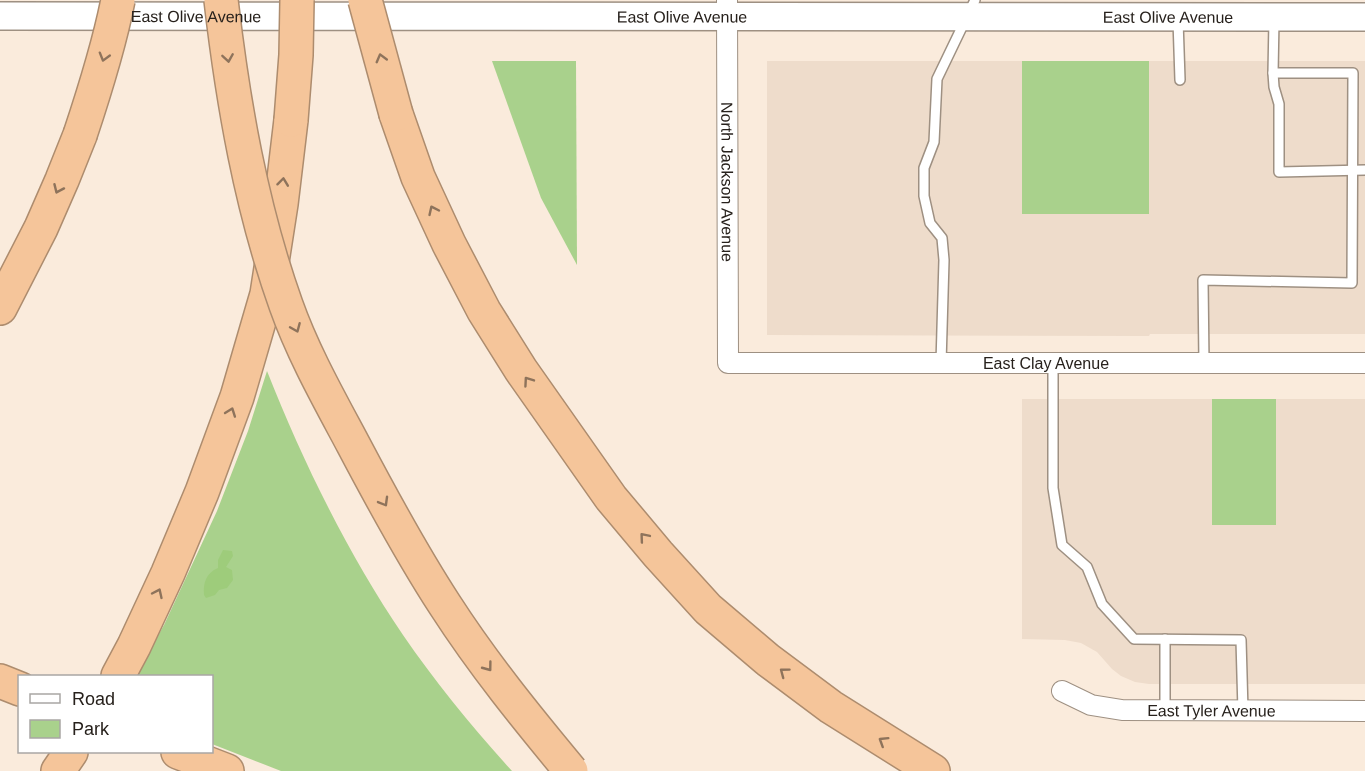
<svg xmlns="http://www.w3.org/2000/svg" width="1365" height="771" font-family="Arial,sans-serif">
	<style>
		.commercial { fill: #eedccb }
		.green { fill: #a9d18c }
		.forest { fill: #9ecc7b }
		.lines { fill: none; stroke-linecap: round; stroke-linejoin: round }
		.lane-casing { stroke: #9e9082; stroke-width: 12 }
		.street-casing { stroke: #9e9082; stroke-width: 22 }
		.secondary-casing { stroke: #9e9082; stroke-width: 30 }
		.highway-casing { stroke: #ad8c6e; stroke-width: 36 }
		.lane { stroke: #fff; stroke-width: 9 }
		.street { stroke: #fff; stroke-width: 20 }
		.secondary { stroke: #fff; stroke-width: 27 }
		.highway { stroke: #f5c59a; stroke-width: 33 }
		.highway-bridge-casing { stroke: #ad8c6e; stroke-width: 36; stroke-linecap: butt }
		.highway-bridge { stroke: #f5c59a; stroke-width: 33 }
		.oneway { stroke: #8e735b }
		.labels { text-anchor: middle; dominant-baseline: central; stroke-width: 6; stroke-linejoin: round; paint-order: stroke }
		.street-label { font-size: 16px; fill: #27211c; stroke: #fff }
	</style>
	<rect width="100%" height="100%" fill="#faebdc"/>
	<g class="commercial">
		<polygon points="767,61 1022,61 1023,214 1149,214 1149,61 1365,61 1365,334 1150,334 1149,336 767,335"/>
		<polygon points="1022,399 1212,399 1213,525 1276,525 1276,399 1365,399 1365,684 1149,684 1135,682 1121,676 1112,669 1097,652 1081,643 1065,640 1022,639"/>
	</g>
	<g class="green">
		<polygon points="492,61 576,61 577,265 541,198"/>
		<rect x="1022" y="61" width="127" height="153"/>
		<path d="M267,371C303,462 348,554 403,635C436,683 473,728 512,771H281L212,744V676H135L164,625L217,511L248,431Z"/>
		<rect x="1212" y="399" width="64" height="126"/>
	</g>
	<path class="forest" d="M223,550L232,551L233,556L226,567L232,570L233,580L227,588L219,590L215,595L206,598L204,595C203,583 206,573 218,568V560Z"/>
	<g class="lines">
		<g class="lane-casing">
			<g id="lane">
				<polyline points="1178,20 1180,80"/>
				<polyline points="1274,20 1273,73 1274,87 1279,104 1279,172 1365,170"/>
				<polyline points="941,363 944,260 942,238 930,223 924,196 924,168 934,142 937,79 975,0"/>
				<polyline points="1053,363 1053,488 1062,545 1087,567 1102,604 1134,639 1241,640 1243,711"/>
				<polyline points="1204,363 1203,280 1352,283 1353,73 1273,73"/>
				<polyline points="1165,639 1165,711"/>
			</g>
		</g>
		<g class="street-casing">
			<g id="street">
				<path id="s1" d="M727,0L728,363H1365"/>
				<path id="s2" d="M1062,691L1091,705L1122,710L1365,711"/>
			</g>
		</g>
		<g class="secondary-casing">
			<g id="secondary">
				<path id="s3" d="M0,16L1365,17"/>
			</g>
		</g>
		<g class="highway-casing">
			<g id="highway">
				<polyline points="396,114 418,177 449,244 484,311 521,370 611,498 658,554 708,609 768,660 831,707 933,771"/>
				<polyline points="0,308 41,228 62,180 80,135"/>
				<polyline points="118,676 134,646 168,573 202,492 237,397 267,294 281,204 291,120"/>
				<polyline points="0,681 20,689"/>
				<polyline points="178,752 227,771"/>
				<polyline points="58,771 71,752"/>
			</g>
		</g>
		<use href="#lane" class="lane"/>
		<use href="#street" class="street"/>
		<use href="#secondary" class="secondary"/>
		<use href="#highway" class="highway"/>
		<g class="highway-bridge-casing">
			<g id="highway-bridge">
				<path d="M221,0C233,103 251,207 286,305C303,353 329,399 353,444C382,499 411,553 445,605C483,664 527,718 571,771"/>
				<polyline points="365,0 396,114"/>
				<polyline points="291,120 296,55 297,0"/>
				<path d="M80,135C95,90 109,46 118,0"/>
			</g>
		</g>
		<use href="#highway-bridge" class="highway-bridge"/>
	</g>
	<defs><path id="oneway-chevron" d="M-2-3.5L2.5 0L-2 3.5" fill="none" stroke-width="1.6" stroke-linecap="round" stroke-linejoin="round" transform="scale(1.5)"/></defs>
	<g class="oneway">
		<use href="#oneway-chevron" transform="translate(104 57) rotate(106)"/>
		<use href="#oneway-chevron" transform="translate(228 58) rotate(81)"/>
		<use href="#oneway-chevron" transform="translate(381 58) rotate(-105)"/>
		<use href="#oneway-chevron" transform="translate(283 182) rotate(-83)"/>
		<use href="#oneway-chevron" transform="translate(58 189) rotate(114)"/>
		<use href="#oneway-chevron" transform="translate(433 210) rotate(-115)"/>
		<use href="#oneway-chevron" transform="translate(296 328) rotate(67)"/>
		<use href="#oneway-chevron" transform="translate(528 381) rotate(-125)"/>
		<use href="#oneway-chevron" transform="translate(231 412) rotate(-70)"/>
		<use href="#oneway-chevron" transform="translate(384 502) rotate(60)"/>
		<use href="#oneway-chevron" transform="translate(644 537) rotate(-130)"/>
		<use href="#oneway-chevron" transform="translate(158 593) rotate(-65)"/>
		<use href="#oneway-chevron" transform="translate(488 667) rotate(53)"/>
		<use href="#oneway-chevron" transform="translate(784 672) rotate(-143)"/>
		<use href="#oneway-chevron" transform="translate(883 741) rotate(-148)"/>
	</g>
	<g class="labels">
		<g class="street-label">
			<text stroke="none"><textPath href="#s3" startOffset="196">East Olive Avenue</textPath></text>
			<text stroke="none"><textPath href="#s3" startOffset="682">East Olive Avenue</textPath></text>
			<text stroke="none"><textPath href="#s3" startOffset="1168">East Olive Avenue</textPath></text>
			<text stroke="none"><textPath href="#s1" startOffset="182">North Jackson Avenue</textPath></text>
			<text stroke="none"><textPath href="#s1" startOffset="681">East Clay Avenue</textPath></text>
			<text stroke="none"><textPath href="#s2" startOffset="153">East Tyler Avenue</textPath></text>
		</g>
	</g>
	<rect x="18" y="675" width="195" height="78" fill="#ffffff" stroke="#a9a6a4" stroke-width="1.5"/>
	<rect x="30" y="694" width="30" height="9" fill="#ffffff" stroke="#a9a6a4" stroke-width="1.5"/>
	<text x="72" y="705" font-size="18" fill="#27211c">Road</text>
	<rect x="30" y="720" width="30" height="18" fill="#a9d18c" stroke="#a9a6a4" stroke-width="1.5"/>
	<text x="72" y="735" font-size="18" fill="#27211c">Park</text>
</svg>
